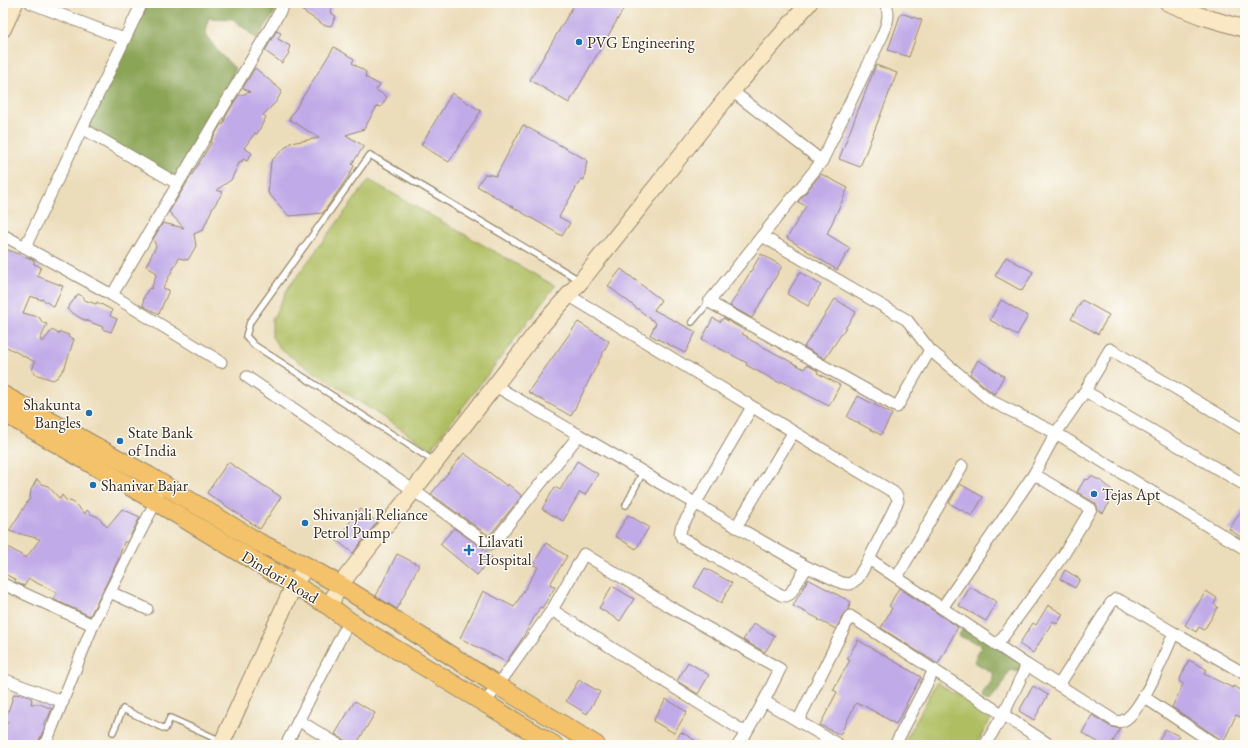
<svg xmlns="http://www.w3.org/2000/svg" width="1248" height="748" font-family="'EB Garamond',serif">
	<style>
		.green { fill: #afbe61; stroke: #757440 }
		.forest { fill: #8ba557; stroke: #63683a }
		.building { fill: #c1aae8 }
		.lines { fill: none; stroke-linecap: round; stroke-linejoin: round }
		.lane-casing { stroke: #94846c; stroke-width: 8 }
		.street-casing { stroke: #94846c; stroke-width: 13 }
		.secondary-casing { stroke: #94846c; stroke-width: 18 }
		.primary-casing { stroke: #94846c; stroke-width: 20 }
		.lane { stroke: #fff; stroke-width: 5.5 }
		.street { stroke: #fff; stroke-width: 11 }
		.secondary { stroke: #fae7c3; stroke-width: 16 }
		.primary { stroke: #f3c26a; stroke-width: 18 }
		.poi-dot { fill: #1f6fb2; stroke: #fdfcf7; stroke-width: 1.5 }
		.labels { text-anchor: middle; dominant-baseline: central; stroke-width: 3; stroke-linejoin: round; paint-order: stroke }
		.poi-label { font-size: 16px; fill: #3b2a1e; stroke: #fdfcf7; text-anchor: start }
		.street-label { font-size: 16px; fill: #3b2a1e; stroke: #fdfcf7 }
	</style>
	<rect width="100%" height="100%" fill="#fdfcf7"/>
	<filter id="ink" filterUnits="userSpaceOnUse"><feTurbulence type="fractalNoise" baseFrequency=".025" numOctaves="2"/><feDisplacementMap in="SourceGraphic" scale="8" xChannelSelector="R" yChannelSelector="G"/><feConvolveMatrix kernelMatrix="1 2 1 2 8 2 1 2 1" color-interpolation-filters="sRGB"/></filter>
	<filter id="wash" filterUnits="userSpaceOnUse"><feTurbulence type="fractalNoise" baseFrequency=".012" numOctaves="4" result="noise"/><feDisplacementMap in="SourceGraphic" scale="16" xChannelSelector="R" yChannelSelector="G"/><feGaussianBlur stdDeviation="0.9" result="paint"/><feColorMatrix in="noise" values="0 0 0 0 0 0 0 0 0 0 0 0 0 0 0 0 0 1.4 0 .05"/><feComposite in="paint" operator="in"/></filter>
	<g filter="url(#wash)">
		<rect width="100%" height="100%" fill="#ecddba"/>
		<g class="green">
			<polygon points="369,180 555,286 431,449 281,350 272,337 272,320 288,288"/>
			<polygon points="937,682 992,717 976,745 903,745"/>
		</g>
		<g class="forest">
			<polygon points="146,3 281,3 257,39 233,19 208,18 206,35 218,52 236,69 176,179 87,128"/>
			<path d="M966,626L1024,665L1020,672L1011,670C1005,676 1004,682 1000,688C997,693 993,697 989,702L982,698C983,688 995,683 993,673L974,662L977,654L981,648L979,644L959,636V634Z"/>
		</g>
		<g id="blocks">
			<g class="building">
				<polygon points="292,3 333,3 331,13 336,16 331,26 324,25 292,4"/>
				<polygon points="575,3 627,3 569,103 530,80"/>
				<polygon points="901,13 922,20 909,57 888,50"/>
				<polygon points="276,31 281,33 278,39 290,46 288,52 289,53 282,63 265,51"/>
				<polygon points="334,47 354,59 352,63 366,72 365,77 380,85 376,90 387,97 381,107 377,106 364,129 346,135 364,146 352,164 354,166 348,177 323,213 289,216 268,193 271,161 290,143 319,138 289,119"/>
				<polygon points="876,65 897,73 860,167 839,159"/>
				<polygon points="255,68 282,91 276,102 263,115 266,117 257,134 255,133 244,148 252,153 247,161 243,159 242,162 240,161 231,180 216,190 223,192 212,209 203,230 194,234 196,246 188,260 179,258 163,288 169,290 159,314 143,306 144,297 149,288 151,289 157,273 146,266 156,246 153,239 163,223 184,228 169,212 212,142 211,141 221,124 223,125 226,116 238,96 250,92 243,88"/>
				<polygon points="452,93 481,111 449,162 421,145"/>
				<polygon points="523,125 587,160 584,180 581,179 559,217 570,223 562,236 477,186 485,174 496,176"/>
				<polygon points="821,174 848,188 827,234 850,248 837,270 787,238 806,206 798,202"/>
				<polygon points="3,248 34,260 34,264 41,267 37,276 63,286 54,307 42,299 42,300 30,296 23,313 39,317 43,323 47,324 40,340 43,342 52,330 59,334 60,332 69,335 68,337 74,339 65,367 58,377 53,380 35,374 32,370 35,362 3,345"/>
				<polygon points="761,254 782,266 752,318 730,306"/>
				<polygon points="1006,257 1033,272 1022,291 995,276"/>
				<polygon points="621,269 661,300 654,310 696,332 685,353 650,335 656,323 608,286"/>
				<polygon points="800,272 821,285 808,306 787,294"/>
				<polygon points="78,294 82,296 84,300 96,304 97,302 112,310 110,316 117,319 111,332 102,329 103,327 80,318 67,309"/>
				<polygon points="835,299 856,312 825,359 804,347"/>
				<polygon points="1001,300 1028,316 1017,335 990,320"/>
				<polygon points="1082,300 1109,315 1098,334 1071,319"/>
				<polygon points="713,318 720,322 723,318 744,330 742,334 748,337 747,338 804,369 807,365 818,371 817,373 840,385 829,406 781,381 780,383 746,365 747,363 702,339"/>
				<polygon points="578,322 609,341 571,416 528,392"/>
				<polygon points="978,360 1004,376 994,394 970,374"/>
				<polygon points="858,396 892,414 881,435 847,417"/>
				<polygon points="464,453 507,486 508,484 522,496 489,536 431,494"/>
				<polygon points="577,461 598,474 585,495 580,492 563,521 542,509 555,487 560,490"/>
				<polygon points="228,462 281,497 260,529 207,493"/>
				<polygon points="1091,476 1103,482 1113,491 1112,494 1114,496 1103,513 1098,510 1097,506 1095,503 1077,492 1085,479 1088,480"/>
				<polygon points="37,479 41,484 48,486 60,499 62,495 66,500 73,502 85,514 87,510 91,514 98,517 107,527 122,509 140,517 127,542 124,542 118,560 90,616 53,599 57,593 29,579 24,586 15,582 16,580 3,573 3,544 26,558 40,539 9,531 30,498 31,490"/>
				<polygon points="960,484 983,497 972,516 949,503"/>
				<polygon points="1245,506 1245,540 1229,529"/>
				<polygon points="360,509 377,522 353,553 336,540"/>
				<polygon points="628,515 649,527 636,549 615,536"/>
				<polygon points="454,528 484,549 492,557 477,575 440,544"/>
				<polygon points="546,543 567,556 550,584 555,587 542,608 540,607 522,639 506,662 460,638 483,591 514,607 538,567 533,565"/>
				<polygon points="397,554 419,565 397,609 376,596"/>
				<polygon points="705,568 732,583 721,603 694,587"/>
				<polygon points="1065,570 1080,579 1075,588 1060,579"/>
				<polygon points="808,579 851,602 848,610 844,613 836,629 818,620 819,619 793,606"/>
				<polygon points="612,586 634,599 620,621 599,608"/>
				<polygon points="970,587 997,602 986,621 959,606"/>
				<polygon points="899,588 958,627 938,664 881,628 892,608 889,606"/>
				<polygon points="1206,591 1217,598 1214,604 1218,607 1204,630 1199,627 1196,632 1185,625"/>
				<polygon points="1048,605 1063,614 1057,624 1053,621 1033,653 1019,644 1033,623 1036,625"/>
				<polygon points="754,623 775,636 765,652 743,640"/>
				<polygon points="858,640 921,677 906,704 907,705 896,724 861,704 860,705 856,703 840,735 820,725 837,692 833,690 850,660 847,659"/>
				<polygon points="1189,660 1206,669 1204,674 1233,688 1233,686 1245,692 1245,719 1236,715 1223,743 1220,739 1172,707 1183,684 1179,681"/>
				<polygon points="688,662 709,675 698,694 677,681"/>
				<polygon points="579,680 600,692 587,714 566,701"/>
				<polygon points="1033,686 1048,695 1034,720 1019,711"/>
				<polygon points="14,694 25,695 32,699 31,704 40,704 52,709 48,718 43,725 45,727 37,745 3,745 3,729 9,722 5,720"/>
				<polygon points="666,699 687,712 674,733 653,721"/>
				<polygon points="355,701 375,713 356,745 352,745 335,734"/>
				<polygon points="1092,715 1111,727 1120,729 1111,745 1103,745 1082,733"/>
				<polygon points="1165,729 1179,736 1175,745 1157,745"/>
				<polygon points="681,732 703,745 673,745"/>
			</g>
		</g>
	</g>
	<g filter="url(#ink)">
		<use href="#blocks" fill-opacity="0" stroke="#94846c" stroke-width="1"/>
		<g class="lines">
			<g class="lane-casing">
				<g id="lane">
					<polyline points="692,322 709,302"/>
					<polyline points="435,462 254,345 246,336 250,322 370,155 579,280"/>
					<polyline points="626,505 643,472"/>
					<polyline points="113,732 123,709 165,729 170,718 221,741"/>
				</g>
			</g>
			<g class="street-casing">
				<g id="street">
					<polyline points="31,3 124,39"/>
					<polyline points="732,91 822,161 762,236"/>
					<polyline points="82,128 178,184"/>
					<path d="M822,161L883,34C887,22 891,15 885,3"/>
					<polyline points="3,235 112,295 285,3"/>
					<polyline points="25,247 142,3"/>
					<polyline points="112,295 221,362"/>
					<polyline points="930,350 897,407 709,302 762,236 907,320 930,350 991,401 1056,433 1245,549"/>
					<path d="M247,377L413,490L485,542L490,544L495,541L579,435L643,472L658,482L807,567L842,583L850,584L858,578L869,559L898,501L897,496L893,492C784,427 677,360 568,295"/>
					<polyline points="494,385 579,435"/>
					<polyline points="1085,391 1245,485"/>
					<polyline points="752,407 681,528 680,534 682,538 781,595 786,596 790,594 807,567"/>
					<polyline points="736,527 793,433"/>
					<path d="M869,559L1027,665L1115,721C1117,721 1120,722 1122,721C1141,715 1165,652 1174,633L1245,674"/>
					<polyline points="897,577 962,466"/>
					<polyline points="3,584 93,625"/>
					<polyline points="110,592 147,609"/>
					<polyline points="942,608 1034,474 1056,433 1085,391 1110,349 1245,430"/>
					<polyline points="552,610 746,733 764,701 839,745"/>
					<polyline points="997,645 1064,554 1091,509 1034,474"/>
					<polyline points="3,679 63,702"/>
					<polyline points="1059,685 1111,603 1116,599 1121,601 1174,633"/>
					<polyline points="1144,697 1216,745"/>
					<polyline points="485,703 552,610 584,554 667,605 780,669 764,701"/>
					<polyline points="298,720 339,745"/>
					<polyline points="798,721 850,616 1050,745"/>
					<polyline points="45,745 93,625 158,497"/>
					<polyline points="286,745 349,621"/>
					<polyline points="738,745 746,733"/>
					<polyline points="895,745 934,670"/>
					<polyline points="985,745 1003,715 1027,665"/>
				</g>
			</g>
			<g class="secondary-casing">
				<g id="secondary">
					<polyline points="1168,3 1201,16 1245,29"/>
					<polyline points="3,29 15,3"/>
					<polyline points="329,606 340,585 542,325 581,281 732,91 809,3"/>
					<polyline points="221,745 294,585 306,566"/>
				</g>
			</g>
			<g class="primary-casing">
				<g id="primary">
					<polyline points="3,395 149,476 258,542 306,566 340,585 497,685 596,745"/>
					<polyline points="3,412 155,501 329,606 349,621 554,745"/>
				</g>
			</g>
			<use href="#lane" class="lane"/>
			<use href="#street" class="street"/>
			<use href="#secondary" class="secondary"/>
			<use href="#primary" class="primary"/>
		</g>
	</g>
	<g class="poi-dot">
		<circle cx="579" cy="42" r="4"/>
		<circle cx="89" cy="413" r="4"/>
		<circle cx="120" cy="441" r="4"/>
		<circle cx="93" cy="485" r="4"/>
		<circle cx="1094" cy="494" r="4"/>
		<circle cx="305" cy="523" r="4"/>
		<path d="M467 544h4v4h4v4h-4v4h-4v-4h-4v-4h4z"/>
	</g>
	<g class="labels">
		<g class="poi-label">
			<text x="587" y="42">PVG Engineering</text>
			<text x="81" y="404" text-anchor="end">Shakunta<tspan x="81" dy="18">Bangles</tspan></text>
			<text x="128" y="432">State Bank<tspan x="128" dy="18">of India</tspan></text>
			<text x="101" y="485">Shanivar Bajar</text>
			<text x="1102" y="494">Tejas Apt</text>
			<text x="313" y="514">Shivanjali Reliance<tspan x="313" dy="18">Petrol Pump</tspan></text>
			<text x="478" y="541">Lilavati<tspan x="478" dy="18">Hospital</tspan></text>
		</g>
		<g class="street-label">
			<text transform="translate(280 577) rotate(31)">Dindori Road</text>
		</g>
	</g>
	<rect width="1248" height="748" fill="none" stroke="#fdfcf7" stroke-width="16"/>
</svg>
